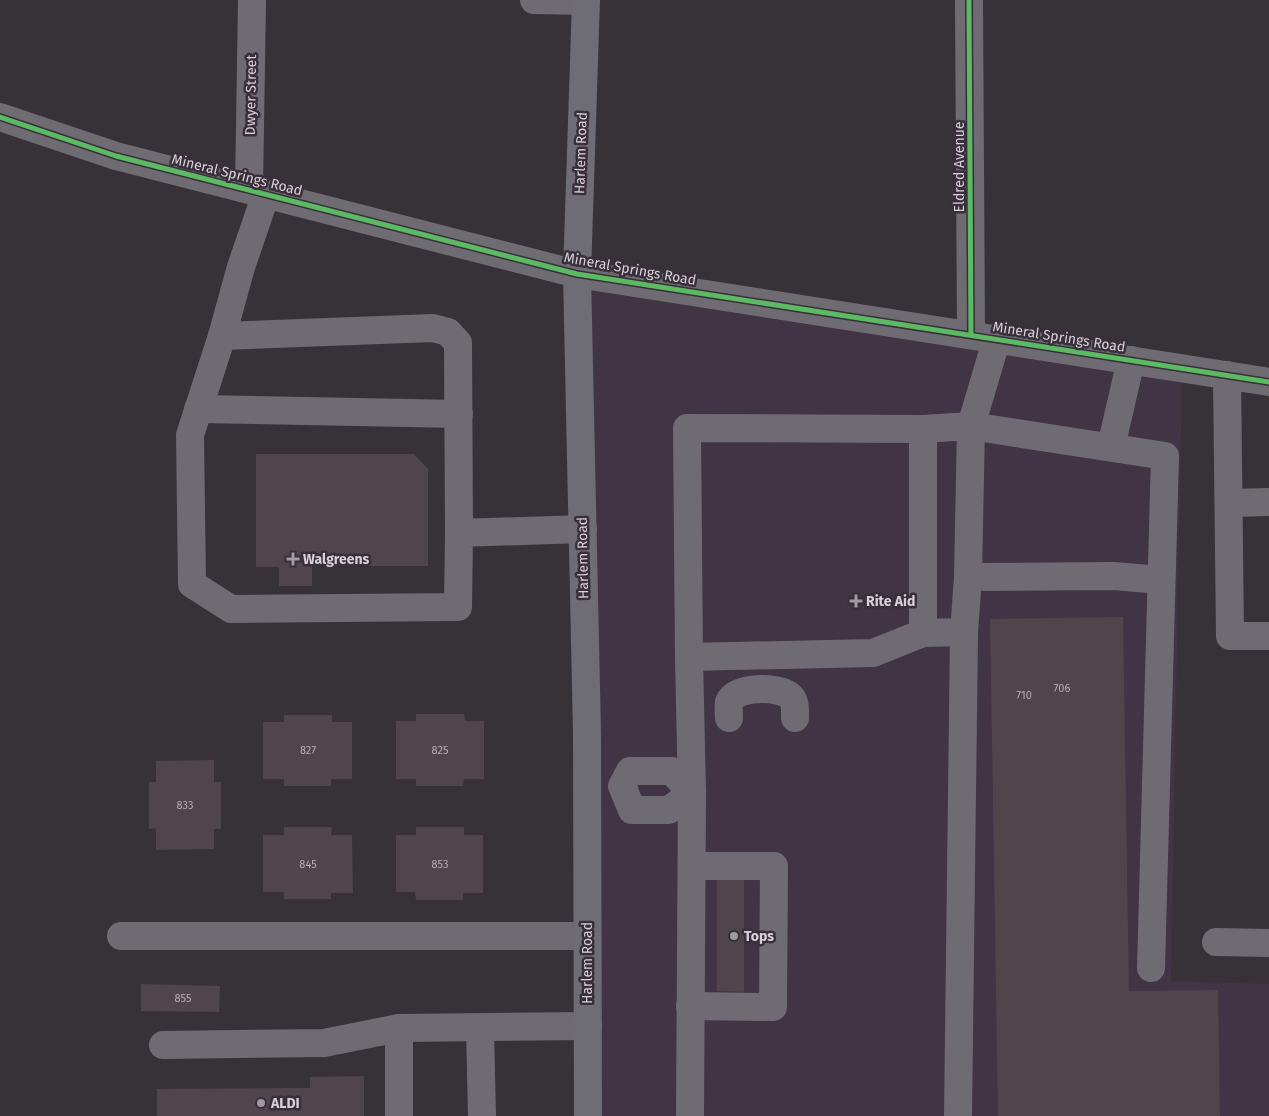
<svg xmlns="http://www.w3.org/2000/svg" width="1269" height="1116" font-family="'Fira Sans',sans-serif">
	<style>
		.built { fill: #413444 }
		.building { fill: #4f454b }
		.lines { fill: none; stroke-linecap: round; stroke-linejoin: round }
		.minor { stroke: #6e6c72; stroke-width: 28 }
		.major { stroke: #6e6c74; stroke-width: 28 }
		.cycleway-casing { stroke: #392f3b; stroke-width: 8 }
		.cycleway { stroke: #5cba63; stroke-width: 5 }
		.poi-dot { fill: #9f99a0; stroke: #392f3b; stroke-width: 2 }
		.labels { text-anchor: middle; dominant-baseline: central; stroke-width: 5; stroke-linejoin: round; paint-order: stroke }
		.number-label { font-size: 11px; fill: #b5adb5 }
		.street-label { font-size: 14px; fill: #d7d0d8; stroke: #392f3b }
		.poi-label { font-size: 14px; font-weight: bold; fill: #d7d0d8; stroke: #392f3b; text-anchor: start }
	</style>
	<rect width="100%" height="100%" fill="#373238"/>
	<polygon class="built" points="587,283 1182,376 1171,981 1269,984 1269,1116 595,1116"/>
	<g class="building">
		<polygon points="256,454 414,454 428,469 428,566 312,566 312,586 279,586 279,567 256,567"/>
		<polygon points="1123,617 1129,991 1218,990 1220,1116 998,1116 990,619"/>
		<polygon points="416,714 464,714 465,721 484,721 484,779 464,779 463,786 416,786 416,779 396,779 396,721 416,721"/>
		<polygon points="284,715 332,715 332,722 352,722 352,779 331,779 331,786 284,786 284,779 263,779 263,722 284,722"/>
		<polygon points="214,760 214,782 221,782 221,829 214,829 214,849 156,850 156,828 149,829 149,782 156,782 156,761"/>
		<polygon points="284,827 332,827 331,835 352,835 353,893 331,893 331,899 284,899 284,892 263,892 263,835 284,835"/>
		<polygon points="416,827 464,827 464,835 483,835 483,893 463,893 463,900 416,900 415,892 396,892 396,835 416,835"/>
		<polygon points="717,875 744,875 744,992 717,991"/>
		<polygon points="141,984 220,986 219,1012 141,1011"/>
		<polygon points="364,1076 364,1116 157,1116 157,1089 310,1088 310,1077"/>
	</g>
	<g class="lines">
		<g class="minor">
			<polyline points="534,0 586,1"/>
			<polyline points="969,0 971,334"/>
			<polyline points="0,117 116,156 577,274 1269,382"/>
			<polyline points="249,189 252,0"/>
			<polyline points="266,194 241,267 222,336 190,435 192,584 231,609 458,607 459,533 583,529"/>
			<polyline points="222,336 433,328 448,332 458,343 459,533"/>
			<polyline points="1227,375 1230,636 1269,636"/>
			<polyline points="198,409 459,414"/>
			<polyline points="923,429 923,633"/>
			<polyline points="1111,447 1131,360"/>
			<polyline points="1229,503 1269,502"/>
			<polyline points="968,577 1114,576 1161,580"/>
			<polyline points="689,657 873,653 923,633 964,632 968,577 971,426 997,338"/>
			<path d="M729,718C729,714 728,707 729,702C734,686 780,686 790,696C796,701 795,711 795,718"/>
			<polygon points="630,771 672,771 692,793 669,810 632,810 622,786"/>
			<polyline points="121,936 587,936"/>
			<polyline points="1216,942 1269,943"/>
			<polyline points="690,1006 773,1007 774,866 692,866"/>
			<polyline points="399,1028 399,1116"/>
			<polyline points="480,1028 482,1116"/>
			<polyline points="163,1045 324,1043 399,1028 588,1026"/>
			<polyline points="690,1116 692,793 689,657 687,428 923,429 971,426 1165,456 1151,968"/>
			<polyline points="958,1116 964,632"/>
		</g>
		<polyline class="major" points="586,0 577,274 587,733 588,1116"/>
		<g class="cycleway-casing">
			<g id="cycleway">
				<polyline points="969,0 971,334"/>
				<polyline points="0,117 116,156 577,274 1269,382"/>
			</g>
		</g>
		<use href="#cycleway" class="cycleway"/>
	</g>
	<g class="poi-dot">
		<path d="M290.5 551.5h5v5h5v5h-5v5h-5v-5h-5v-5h5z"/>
		<path d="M853.5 593.5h5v5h5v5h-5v5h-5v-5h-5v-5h5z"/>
		<circle cx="734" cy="936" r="5"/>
		<circle cx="261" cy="1103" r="5"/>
	</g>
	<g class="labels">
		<g class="number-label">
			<text x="1062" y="688">706</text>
			<text x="1024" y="695">710</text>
			<text x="308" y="750">827</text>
			<text x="440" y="750">825</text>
			<text x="185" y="805">833</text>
			<text x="308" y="864">845</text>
			<text x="440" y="864">853</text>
			<text x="183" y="998">855</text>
		</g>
		<g class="street-label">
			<text transform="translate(251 95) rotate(-89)">Dwyer Street</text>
			<text transform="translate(581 153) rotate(-88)">Harlem Road</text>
			<text transform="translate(959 167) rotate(-90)">Eldred Avenue</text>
			<text transform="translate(237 175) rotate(14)">Mineral Springs Road</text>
			<text transform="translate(630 269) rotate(10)">Mineral Springs Road</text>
			<text transform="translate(1059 337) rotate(9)">Mineral Springs Road</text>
			<text transform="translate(583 558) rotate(-91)">Harlem Road</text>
			<text transform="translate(587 963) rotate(-90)">Harlem Road</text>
		</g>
		<g class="poi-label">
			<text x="303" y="559">Walgreens</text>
			<text x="866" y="601">Rite Aid</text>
			<text x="744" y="936">Tops</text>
			<text x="271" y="1103">ALDI</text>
		</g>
	</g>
</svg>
